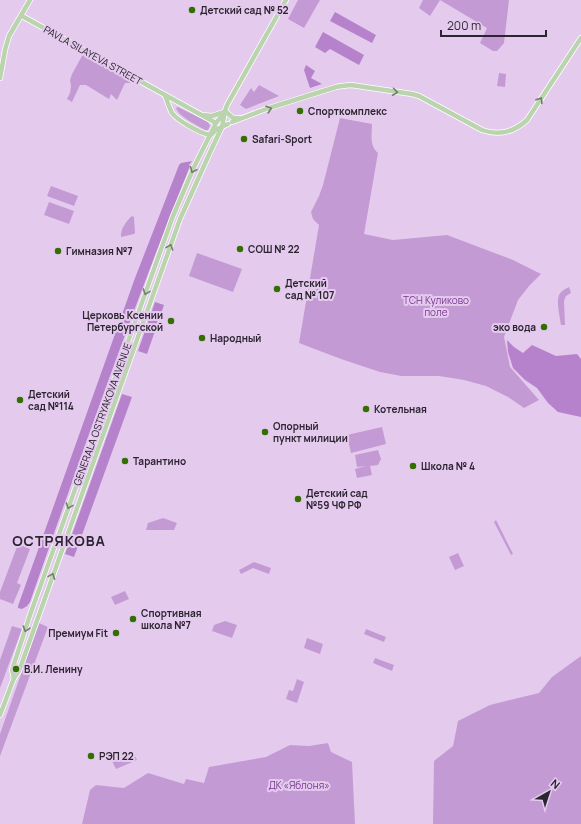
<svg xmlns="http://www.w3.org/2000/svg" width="581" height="824" font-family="Manrope,sans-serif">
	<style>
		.green { fill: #c49ad5 }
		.forest { fill: #b782cc }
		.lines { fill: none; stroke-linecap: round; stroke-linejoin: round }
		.major-casing { stroke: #fff; stroke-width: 6 }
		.major { stroke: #bad4ad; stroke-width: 4.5 }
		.oneway { stroke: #747c6f }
		.poi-dot { fill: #336f00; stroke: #e4cbee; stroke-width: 1.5 }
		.labels { text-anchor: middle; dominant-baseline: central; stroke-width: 4; stroke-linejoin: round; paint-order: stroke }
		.poi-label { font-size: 10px; font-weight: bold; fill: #2d2431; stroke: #e4cbee; text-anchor: start }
		.street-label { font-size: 10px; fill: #2d2431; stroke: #e4cbee }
		.park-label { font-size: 10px; fill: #76358e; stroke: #e4cbee }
		.district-label { font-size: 14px; font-weight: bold; letter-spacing: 1px; fill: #2d2431; stroke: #e4cbee }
	</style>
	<rect width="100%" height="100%" fill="#e4cbee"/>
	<g class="green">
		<polygon points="298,0 320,0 304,28 288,19"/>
		<polygon points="423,0 509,0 504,43 497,51 493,51 480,43 487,28 440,0 430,16 419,8"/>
		<polygon points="85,55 129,79 130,83 125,83 117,100 111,94 109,99 86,85 80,85 72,102 67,99 70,93 71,86 70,80 72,74 82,56"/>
		<polygon points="499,73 506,74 505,87 497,86"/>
		<polygon points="259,85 279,96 246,109 240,105 251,88 254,92"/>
		<path d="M178,107L208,122L210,126L208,130H205C197,125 179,117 176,108Z"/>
		<path d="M340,118L372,124C372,134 369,145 378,153L364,234L393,240L447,235L513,260L541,274L529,286L518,300L504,337L510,367L539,400L524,408L508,397L486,386L464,380L439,376H401L380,372L341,359L299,343L319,225L313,219L311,212L319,196L323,185Z"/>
		<polygon points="51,186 78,196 74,206 47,196"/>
		<polygon points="49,202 74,211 69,224 44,215"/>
		<path d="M132,216L134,217L135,233L134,234L121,237C120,230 126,221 132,216Z"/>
		<polygon points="197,253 242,269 233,292 189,276"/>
		<path d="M569,287L571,293L566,296L564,301L565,325H561C560,317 556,302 559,295C561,291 565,289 569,287Z"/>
		<polygon points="382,427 386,444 351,453 347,435"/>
		<polygon points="378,450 381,459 378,465 370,466 372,475 357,478 355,469 366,466 357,467 355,455"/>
		<polygon points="163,518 177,523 174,530 146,530 148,523"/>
		<polygon points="496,520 513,554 511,555 494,522"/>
		<polygon points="18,544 30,549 17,583 21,585 13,604 0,599 0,592"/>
		<polygon points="458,553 464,566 455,570 449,557"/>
		<polygon points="254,562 271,568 269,574 253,568 241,574 239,570"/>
		<polygon points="125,591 129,599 115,605 111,597"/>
		<polygon points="225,621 237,625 232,638 212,631 214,625"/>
		<polygon points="39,623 48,627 0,756 0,734"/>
		<polygon points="12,626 22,629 0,688 0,660"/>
		<polygon points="366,629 386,637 384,642 364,634"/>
		<polygon points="307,638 323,644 320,654 304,648"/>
		<polygon points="581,656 581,824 433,824 434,761 453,746 458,721 490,705 539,693 552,677"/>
		<polygon points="375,658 394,665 392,671 373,663"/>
		<polygon points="297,679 304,682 297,703 286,699 289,690 293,691"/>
		<polygon points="328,743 331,752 352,762 355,824 82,824 90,790 96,785 124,788 148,773 184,784 186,779 204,783 209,767 266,757 290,745 309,746"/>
		<polygon points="133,752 137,760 116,769 112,761"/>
	</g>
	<g class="forest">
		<polygon points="335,12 376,35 372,43 330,21"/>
		<polygon points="323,32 364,55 359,65 330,49 325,53 315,47"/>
		<polygon points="306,65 315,71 311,78 322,84 310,88 304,70"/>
		<path d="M192,161L189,165L190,166C132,310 81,456 30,602L27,606L22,609L18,608V606L135,278L179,165L181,163Z"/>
		<polygon points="155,302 164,305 147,354 138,351"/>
		<polygon points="507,340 514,347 523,353 532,345 556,356 577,354 581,359 581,417 558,412 548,403 537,388 525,380 513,368 508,352"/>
		<polygon points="122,394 132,397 74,557 65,554"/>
	</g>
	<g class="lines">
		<g class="major-casing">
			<g id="major">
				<polyline points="22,16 216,123"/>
				<polyline points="0,78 5,50 9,36 30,0"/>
				<path d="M165,95C167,101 169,107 172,113C178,121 200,133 210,135"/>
				<polyline points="225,111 233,118 239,118"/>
				<polyline points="202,115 212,116 224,112"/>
				<path d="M232,122L266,109L336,87L342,86L351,85L412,94L419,96L482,130C499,136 514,132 527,120L581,38"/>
				<polyline points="211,135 217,129 228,124"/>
				<polyline points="14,678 12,670 30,615 173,216 195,165 216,123 225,112"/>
				<polyline points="0,715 14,678 19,671 180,219 212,148 222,127 225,111 227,105 286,0"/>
			</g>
		</g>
		<use href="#major" class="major"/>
	</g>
	<defs><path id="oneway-chevron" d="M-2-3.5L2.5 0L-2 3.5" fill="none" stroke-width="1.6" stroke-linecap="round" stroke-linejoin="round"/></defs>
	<g class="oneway">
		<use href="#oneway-chevron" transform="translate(395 92) rotate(8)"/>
		<use href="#oneway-chevron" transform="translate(540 100) rotate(-58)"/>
		<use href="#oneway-chevron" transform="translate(269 109) rotate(-18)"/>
		<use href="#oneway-chevron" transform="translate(193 170) rotate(114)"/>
		<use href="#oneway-chevron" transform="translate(170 247) rotate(-70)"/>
		<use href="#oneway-chevron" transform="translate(146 292) rotate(110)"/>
		<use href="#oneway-chevron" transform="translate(69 506) rotate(110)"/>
		<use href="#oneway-chevron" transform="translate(52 576) rotate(-70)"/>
		<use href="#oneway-chevron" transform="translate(26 629) rotate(108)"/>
	</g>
	<g class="poi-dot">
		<circle cx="192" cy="10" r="4"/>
		<circle cx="300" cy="111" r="4"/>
		<circle cx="244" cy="139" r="4"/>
		<circle cx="240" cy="249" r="4"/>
		<circle cx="58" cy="251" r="4"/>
		<circle cx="277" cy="289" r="4"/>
		<circle cx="171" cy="321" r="4"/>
		<circle cx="544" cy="327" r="4"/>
		<circle cx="202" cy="338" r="4"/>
		<circle cx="20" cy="400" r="4"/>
		<circle cx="366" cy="409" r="4"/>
		<circle cx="265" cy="432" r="4"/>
		<circle cx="125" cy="461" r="4"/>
		<circle cx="413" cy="466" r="4"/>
		<circle cx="298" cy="499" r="4"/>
		<circle cx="133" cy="619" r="4"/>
		<circle cx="116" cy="633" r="4"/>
		<circle cx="16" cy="669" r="4"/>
		<circle cx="91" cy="756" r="4"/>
	</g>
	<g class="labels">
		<g class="poi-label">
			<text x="200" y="10">Детский сад № 52</text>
			<text x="308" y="111">Спорткомплекс</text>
			<text x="252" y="139">Safari-Sport</text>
			<text x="248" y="249">СОШ № 22</text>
			<text x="66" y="251">Гимназия №7</text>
			<text x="285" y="283">Детский<tspan x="285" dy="12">сад № 107</tspan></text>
			<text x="163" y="315" text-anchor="end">Церковь Ксении<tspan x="163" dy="12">Петербургской</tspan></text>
			<text x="536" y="327" text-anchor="end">эко вода</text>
			<text x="210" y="338">Народный</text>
			<text x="28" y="394">Детский<tspan x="28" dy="12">сад №114</tspan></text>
			<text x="374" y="409">Котельная</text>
			<text x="273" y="426">Опорный<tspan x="273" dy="12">пункт милиции</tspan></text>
			<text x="133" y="461">Тарантино</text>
			<text x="421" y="466">Школа № 4</text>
			<text x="306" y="493">Детский сад<tspan x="306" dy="12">№59 ЧФ РФ</tspan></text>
			<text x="141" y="613">Спортивная<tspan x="141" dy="12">школа №7</tspan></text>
			<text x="108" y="633" text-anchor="end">Премиум Fit</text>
			<text x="24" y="669">В.И. Ленину</text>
			<text x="99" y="756">РЭП 22</text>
		</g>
		<g class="street-label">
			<text transform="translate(93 55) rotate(29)">PAVLA SILAYEVA STREET</text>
			<text transform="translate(102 414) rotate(-70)">GENERALA OSTRYAKOVA AVENUE</text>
		</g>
		<g class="park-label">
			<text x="436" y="300">ТСН Куликово<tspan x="436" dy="12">поле</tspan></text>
			<text x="299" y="785">ДК «Яблоня»</text>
		</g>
		<g class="district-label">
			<text x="59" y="540">ОСТРЯКОВА</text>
		</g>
	</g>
	<g transform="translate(549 792) rotate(39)" stroke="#e4cbee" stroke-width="3" paint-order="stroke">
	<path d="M0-3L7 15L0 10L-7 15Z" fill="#2d2431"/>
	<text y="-6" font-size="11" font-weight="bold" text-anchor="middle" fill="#2d2431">N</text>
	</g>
	<path d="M441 30v6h105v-6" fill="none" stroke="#2d2431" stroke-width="2"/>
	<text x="447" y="30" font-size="12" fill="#2d2431" stroke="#e4cbee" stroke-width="3" paint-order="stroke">200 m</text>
</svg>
